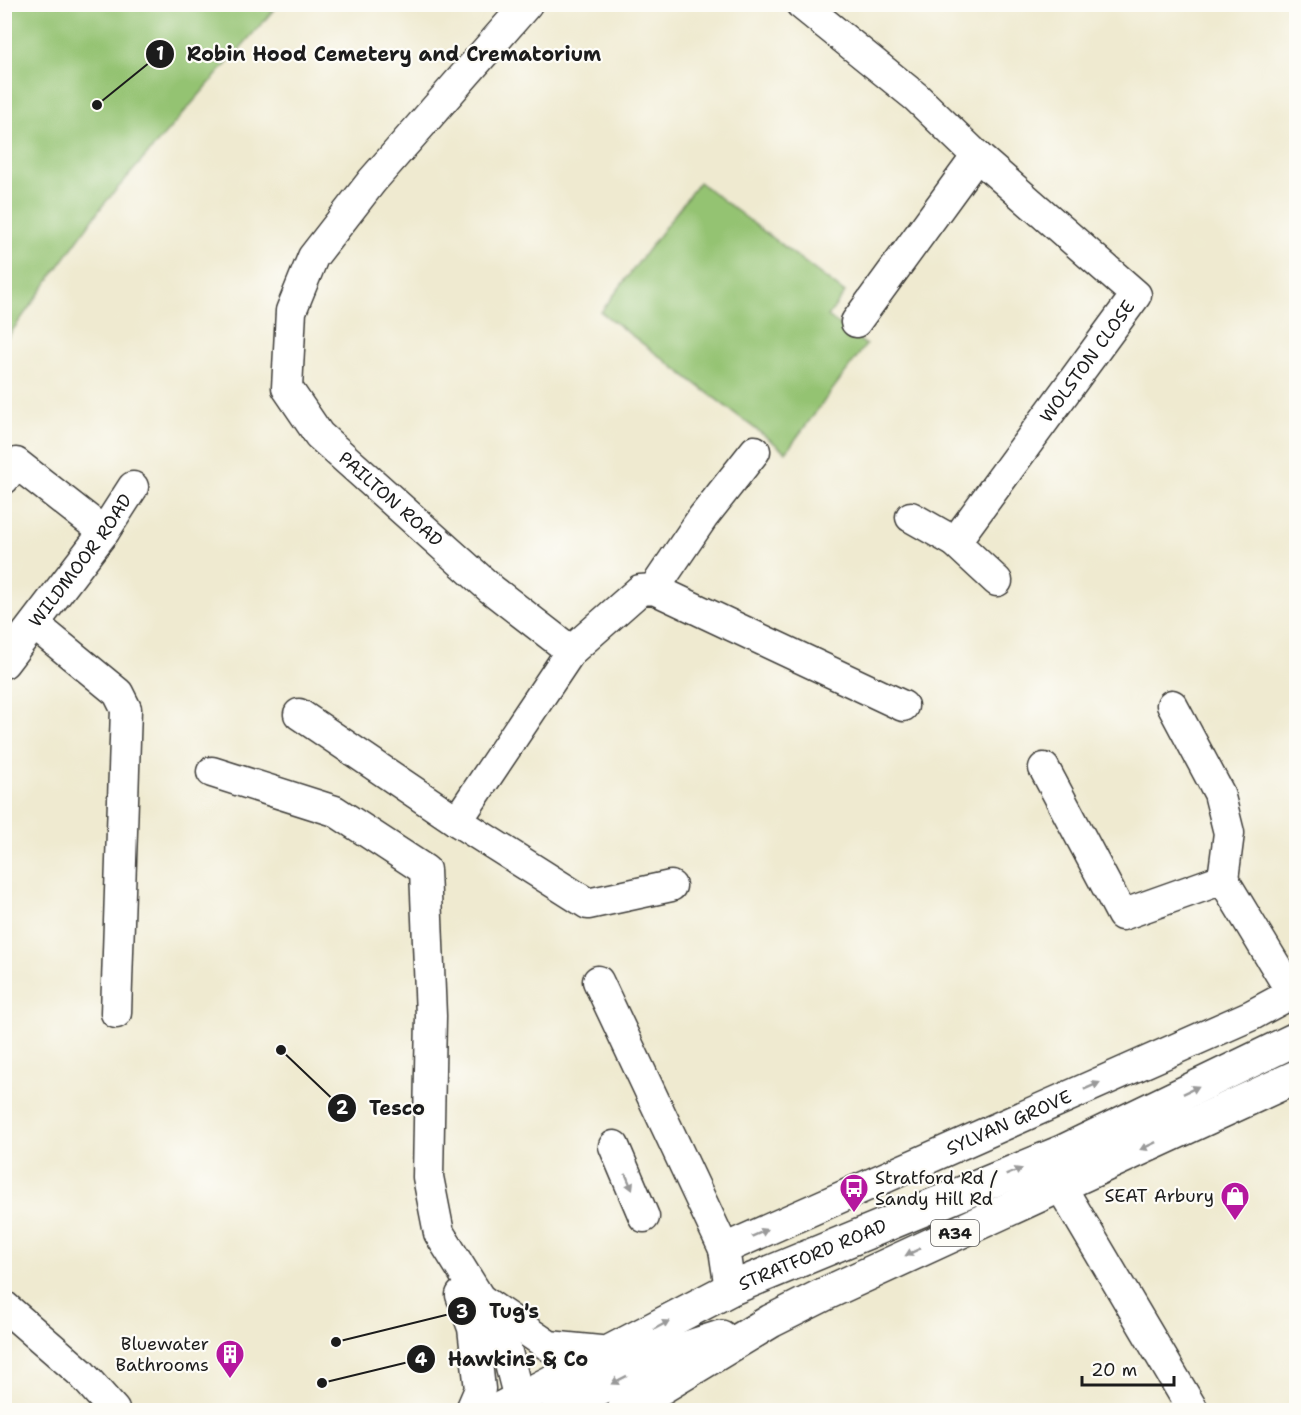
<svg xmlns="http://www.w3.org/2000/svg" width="1301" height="1415" font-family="'Shantell Sans',sans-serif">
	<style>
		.green { fill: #94c372; stroke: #587047; stroke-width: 1.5 }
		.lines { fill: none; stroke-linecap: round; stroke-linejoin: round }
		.minor-casing { stroke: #3c3b37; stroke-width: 33 }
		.highway-casing { stroke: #3c3b37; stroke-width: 36 }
		.minor { stroke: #fff; stroke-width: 30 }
		.highway { stroke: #fff; stroke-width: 33 }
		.oneway { fill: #999 }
		.labels { text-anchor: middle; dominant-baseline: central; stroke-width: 4.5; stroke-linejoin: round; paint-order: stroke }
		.shield { fill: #fdfcf7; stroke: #605f5e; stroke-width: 1.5 }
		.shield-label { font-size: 16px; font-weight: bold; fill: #1c1c1c }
		.street-label { font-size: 18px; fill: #1c1c1c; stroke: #fdfcf7 }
		.poi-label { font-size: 18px; fill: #1c1c1c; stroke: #fdfcf7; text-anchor: end }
		.leader { fill: none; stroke: #1c1c1c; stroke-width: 2 }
		.callout-dot { fill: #1c1c1c; stroke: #fdfcf7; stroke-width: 2 }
		.mark-label { font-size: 18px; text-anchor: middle; font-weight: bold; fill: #fff }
		.callout-label { font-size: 20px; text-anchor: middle; font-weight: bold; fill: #1c1c1c; stroke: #fdfcf7; stroke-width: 4.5; stroke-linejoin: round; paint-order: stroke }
	</style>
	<rect width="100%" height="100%" fill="#fdfcf7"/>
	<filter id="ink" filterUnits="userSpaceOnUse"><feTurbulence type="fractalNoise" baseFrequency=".0167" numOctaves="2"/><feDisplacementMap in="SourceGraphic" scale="12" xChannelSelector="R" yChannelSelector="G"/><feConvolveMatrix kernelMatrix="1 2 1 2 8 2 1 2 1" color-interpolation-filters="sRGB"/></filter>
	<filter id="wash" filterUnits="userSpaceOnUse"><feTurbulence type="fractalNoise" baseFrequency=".008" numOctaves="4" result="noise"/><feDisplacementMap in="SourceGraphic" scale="24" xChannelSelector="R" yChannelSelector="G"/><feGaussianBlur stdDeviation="1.35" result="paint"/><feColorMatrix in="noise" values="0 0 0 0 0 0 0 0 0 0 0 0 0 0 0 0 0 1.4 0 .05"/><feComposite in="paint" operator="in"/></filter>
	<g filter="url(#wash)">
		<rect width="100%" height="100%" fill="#efead0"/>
		<g class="green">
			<polygon points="5,4 278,5 103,205 5,341"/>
			<polygon points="699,182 845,293 828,316 866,345 786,452 601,312"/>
		</g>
	</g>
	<g filter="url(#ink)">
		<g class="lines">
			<g class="minor-casing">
				<g id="minor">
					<path id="s1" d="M527,4L372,181L313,257L291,311L287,388L319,435L491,589L571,651L640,590L654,589L903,706"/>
					<polyline points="801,4 916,97 977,156 856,322"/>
					<polyline points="4,479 16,463 104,532"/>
					<polyline points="911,517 955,542 997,581"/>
					<path id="s2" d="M955,542L1136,295L977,156"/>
					<polyline points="654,589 703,517 755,451"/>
					<polyline points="35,625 118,693 126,709 116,1013"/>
					<path id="s3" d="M4,663L104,532L133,487"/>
					<polyline points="1172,705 1219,793 1229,833 1223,879"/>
					<polyline points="299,714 457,821 571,651"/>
					<polyline points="1044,768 1122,915 1223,879 1292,993"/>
					<polyline points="212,772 335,811 425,870 431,1016 428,1177 439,1233 480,1299 507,1352 519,1399"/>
					<polyline points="457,821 588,904 671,886"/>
					<polyline points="598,981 724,1249"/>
					<polyline points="614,1146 644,1217"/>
					<polyline points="1061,1187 1193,1410"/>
					<path id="s4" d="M730,1289L724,1249L1252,1015L1296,991"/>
					<polyline points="461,1295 473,1328 480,1389 471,1410"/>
					<polyline points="483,1301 549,1346 610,1352"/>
					<polyline points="4,1306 81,1373 114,1410"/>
				</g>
			</g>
			<g class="highway-casing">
				<g id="highway">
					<path id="s5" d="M498,1410L730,1289L1062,1152L1296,1039"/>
					<polyline points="558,1410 674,1352 721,1337"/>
					<polyline points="624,1410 771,1321 829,1292 1296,1077"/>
				</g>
			</g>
			<use href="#minor" class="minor"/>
			<use href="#highway" class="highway"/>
		</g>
		<defs><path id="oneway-solid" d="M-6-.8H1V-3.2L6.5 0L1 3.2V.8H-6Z" transform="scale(1.5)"/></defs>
		<g class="oneway">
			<use href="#oneway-solid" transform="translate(1092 1086) rotate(-24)"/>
			<use href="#oneway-solid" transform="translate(1191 1090) rotate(-26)"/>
			<use href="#oneway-solid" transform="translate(1148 1146) rotate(155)"/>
			<use href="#oneway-solid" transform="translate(1014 1172) rotate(-22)"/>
			<use href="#oneway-solid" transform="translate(629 1182) rotate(67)"/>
			<use href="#oneway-solid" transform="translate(760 1233) rotate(-24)"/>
			<use href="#oneway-solid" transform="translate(913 1252) rotate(154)"/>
			<use href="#oneway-solid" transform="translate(662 1325) rotate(-28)"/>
			<use href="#oneway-solid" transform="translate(619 1380) rotate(153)"/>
		</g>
	</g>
	<defs>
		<g id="bus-pin" transform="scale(1.5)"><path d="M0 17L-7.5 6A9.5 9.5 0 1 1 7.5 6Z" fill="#b5179e" stroke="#fdfcf7"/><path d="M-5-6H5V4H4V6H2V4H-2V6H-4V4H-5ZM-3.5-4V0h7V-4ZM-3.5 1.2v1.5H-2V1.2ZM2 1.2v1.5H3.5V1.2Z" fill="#fff"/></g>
		<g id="shop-pin" transform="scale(1.5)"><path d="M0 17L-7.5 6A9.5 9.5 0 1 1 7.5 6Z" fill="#b5179e" stroke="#fdfcf7"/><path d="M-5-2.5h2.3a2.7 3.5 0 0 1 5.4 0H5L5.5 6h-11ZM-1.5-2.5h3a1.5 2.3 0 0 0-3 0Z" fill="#fff"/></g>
		<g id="building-pin" transform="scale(1.5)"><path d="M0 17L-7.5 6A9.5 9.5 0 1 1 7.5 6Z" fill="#b5179e" stroke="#fdfcf7"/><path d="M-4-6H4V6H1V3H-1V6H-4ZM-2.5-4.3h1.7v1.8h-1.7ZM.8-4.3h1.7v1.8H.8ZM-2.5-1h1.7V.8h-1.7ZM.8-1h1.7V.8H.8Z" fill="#fff"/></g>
	</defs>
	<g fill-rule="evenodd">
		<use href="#bus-pin" x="854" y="1188"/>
		<use href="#shop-pin" x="1235" y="1196"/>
		<use href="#building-pin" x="230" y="1354"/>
	</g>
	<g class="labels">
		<rect class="shield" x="931" y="1220" width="48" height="26" rx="4.5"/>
		<g class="shield-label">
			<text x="955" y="1233">A34</text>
		</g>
		<g class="street-label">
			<text stroke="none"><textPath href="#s2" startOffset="224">WOLSTON CLOSE</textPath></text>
			<text stroke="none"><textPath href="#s1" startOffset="620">PAILTON ROAD</textPath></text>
			<text stroke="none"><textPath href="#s3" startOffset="128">WILDMOOR ROAD</textPath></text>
			<text stroke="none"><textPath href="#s4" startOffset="352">SYLVAN GROVE</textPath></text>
			<text stroke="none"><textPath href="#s5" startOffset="351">STRATFORD ROAD</textPath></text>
		</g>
		<g class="poi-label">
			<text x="875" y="1178" text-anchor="start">Stratford Rd /<tspan x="875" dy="21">Sandy Hill Rd</tspan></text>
			<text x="1214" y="1196">SEAT Arbury</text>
			<text x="209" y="1344">Bluewater<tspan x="209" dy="21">Bathrooms</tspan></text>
		</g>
	</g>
	<path class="leader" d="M97 105L160 54M281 1050L342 1108M336 1342L462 1311M322 1383L421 1359"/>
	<g class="callout-dot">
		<circle cx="97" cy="105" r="6"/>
		<circle cx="281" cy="1050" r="6"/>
		<circle cx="336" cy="1342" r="6"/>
		<circle cx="322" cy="1383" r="6"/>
		<circle cx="160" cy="54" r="15"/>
		<circle cx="342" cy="1108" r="15"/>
		<circle cx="462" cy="1311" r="15"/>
		<circle cx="421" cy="1359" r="15"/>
	</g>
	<g class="mark-label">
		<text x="160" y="60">1</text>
		<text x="342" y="1114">2</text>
		<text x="462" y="1318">3</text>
		<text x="421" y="1366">4</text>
	</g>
	<g class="callout-label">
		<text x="394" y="61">Robin Hood Cemetery and Crematorium</text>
		<text x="397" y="1115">Tesco</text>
		<text x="514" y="1318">Tug's</text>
		<text x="518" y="1366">Hawkins &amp; Co</text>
	</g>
	<rect width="1301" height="1415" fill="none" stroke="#fdfcf7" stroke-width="24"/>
	<path d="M1082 1376v9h92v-9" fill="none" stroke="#1c1c1c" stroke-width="3"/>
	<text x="1091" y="1376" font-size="18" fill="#1c1c1c" stroke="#fdfcf7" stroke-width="4.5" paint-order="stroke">20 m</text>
</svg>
